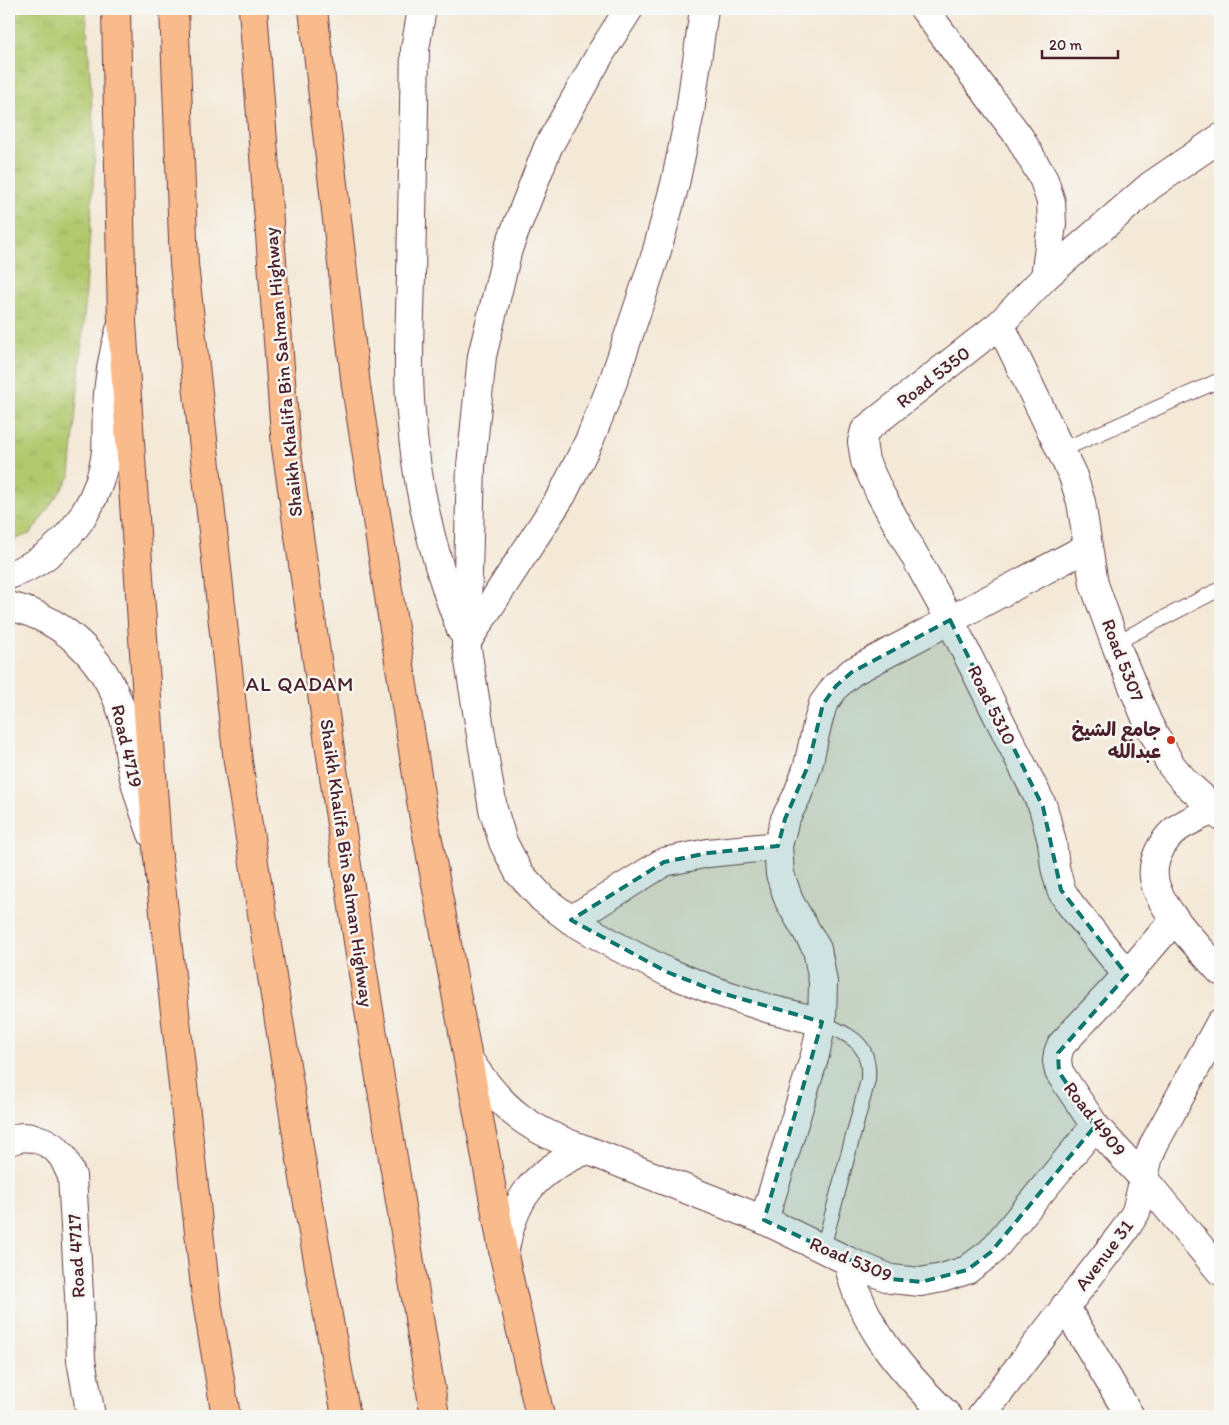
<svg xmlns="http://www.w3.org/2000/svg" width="1229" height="1425" font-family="Itim,'Playpen Sans Arabic',sans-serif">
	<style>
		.park { fill: url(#park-tufts); stroke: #7e744c }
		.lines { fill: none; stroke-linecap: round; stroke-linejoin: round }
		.service-casing { stroke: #643d45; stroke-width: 16 }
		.minor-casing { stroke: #643d45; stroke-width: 30 }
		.motorway-casing { stroke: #643d45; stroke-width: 30 }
		.service { stroke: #fff; stroke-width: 14 }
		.minor { stroke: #fff; stroke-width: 28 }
		.motorway { stroke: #fabb8c; stroke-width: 28 }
		.marked { fill: #0f766e; fill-opacity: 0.2; stroke: #0f766e; stroke-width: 4; stroke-dasharray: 10 6; stroke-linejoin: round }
		.poi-dot { fill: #c8321e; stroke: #f6f6f2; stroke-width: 2 }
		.labels { text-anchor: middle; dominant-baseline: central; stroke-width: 5; stroke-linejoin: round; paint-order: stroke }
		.street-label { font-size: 19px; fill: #4a1f2b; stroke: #f6f6f2 }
		.poi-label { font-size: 19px; font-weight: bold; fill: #4a1f2b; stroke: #f6f6f2; text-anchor: end }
		.quarter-label { font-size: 21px; letter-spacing: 1px; fill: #4a1f2b; stroke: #f6f6f2 }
	</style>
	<defs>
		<pattern id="park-tufts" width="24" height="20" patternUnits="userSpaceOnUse" patternTransform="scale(1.25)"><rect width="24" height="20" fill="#b2c96e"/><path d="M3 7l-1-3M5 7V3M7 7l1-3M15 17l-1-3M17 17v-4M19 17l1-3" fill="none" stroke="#9bac5f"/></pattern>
	</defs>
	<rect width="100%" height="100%" fill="#f6f6f2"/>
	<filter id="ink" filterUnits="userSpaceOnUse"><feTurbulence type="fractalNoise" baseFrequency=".02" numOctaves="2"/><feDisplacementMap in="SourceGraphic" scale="10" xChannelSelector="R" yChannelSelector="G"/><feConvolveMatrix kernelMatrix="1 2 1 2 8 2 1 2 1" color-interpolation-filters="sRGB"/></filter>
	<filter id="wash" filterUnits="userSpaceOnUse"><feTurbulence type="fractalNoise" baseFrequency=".0096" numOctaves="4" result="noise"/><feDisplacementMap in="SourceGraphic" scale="20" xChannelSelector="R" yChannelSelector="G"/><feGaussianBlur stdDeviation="1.12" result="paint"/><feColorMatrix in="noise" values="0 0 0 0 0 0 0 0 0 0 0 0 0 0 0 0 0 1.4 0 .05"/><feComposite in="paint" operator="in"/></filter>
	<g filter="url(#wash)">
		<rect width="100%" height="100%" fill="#f4e8d6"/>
		<polygon class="park" points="9,9 86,9 95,157 84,320 70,477 31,533 9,542"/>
	</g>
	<g filter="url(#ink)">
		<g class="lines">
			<g class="service-casing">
				<g id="service">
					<polyline points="1062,450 1220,380"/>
					<polyline points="1115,643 1220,589"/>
					<path d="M822,1022C851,1037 871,1042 868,1080L823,1248"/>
				</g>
			</g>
			<g class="minor-casing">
				<g id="minor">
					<path d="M422,9L415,49C414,125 412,201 411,277C410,322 407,367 411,413C416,488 434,560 461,630"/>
					<polyline points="629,9 602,51 548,147 508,249 482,356 471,466 466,643 493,809 503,842 519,873 543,899 571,920 618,947 667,972 718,992 770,1009 822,1022"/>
					<polyline points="924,9 1020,138 1044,180 1051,202 1052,224 1045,277"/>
					<polyline points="1000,324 1073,476 1081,502 1094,584 1115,643 1148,723 1171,765 1186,783 1215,809 1220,816"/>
					<path d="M9,575C62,557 99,507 106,452C107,438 106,424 107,410C108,382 112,356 120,330"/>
					<path d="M9,606C68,620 109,663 125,722C128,736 128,750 131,764C135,788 144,811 152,834"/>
					<polyline points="466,643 562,495 590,439 614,379 656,254 675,184 690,112 704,9"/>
					<path d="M1220,806C1207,814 1183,822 1173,832C1161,843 1152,861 1154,877C1156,906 1201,949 1220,971"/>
					<polyline points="1175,919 1127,975 1061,1045 1058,1053 1057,1061 1059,1072 1095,1126 1143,1178 1220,1271"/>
					<polyline points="571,920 664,862 708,853 778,846"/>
					<polyline points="1127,975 1070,904 1061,890 1055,867 1052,842 1043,807 950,620 880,493 865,461 862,442 865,430 1000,324 1045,277 1150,186 1220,138"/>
					<path d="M469,1060C502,1110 530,1131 587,1150L764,1220L848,1261L891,1279L921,1282L942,1278L967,1270L991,1252L1095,1126"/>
					<polyline points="9,1141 22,1137 34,1138 45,1142 55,1148 63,1157 72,1176 79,1295 81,1360 91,1416"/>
					<polyline points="764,1220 815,1055 822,1022 823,982 817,949 789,901 780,874 778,846 785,819 797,796 808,766 817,725 823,704 836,686 852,672 1088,547"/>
					<path d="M504,1256C512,1199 534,1171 587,1150"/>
					<path d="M848,1261C860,1325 903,1372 948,1416"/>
					<polyline points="1065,1306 1130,1416"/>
					<polyline points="981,1416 1124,1231 1136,1212 1148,1160 1153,1146 1220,1023"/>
				</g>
			</g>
			<g class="motorway-casing">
				<g id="motorway">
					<polyline points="116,9 122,322 157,848 206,1296 226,1416"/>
					<polyline points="174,9 184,264 238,762 309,1210 346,1416"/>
					<polyline points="253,9 286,447 360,955 435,1416"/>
					<polyline points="313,9 356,386 422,807 504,1256 540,1416"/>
				</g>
			</g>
			<use href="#service" class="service"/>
			<use href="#minor" class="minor"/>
			<use href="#motorway" class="motorway"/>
		</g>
	</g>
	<path class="marked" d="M950,620L1043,807L1061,890L1127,975L1058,1053L1059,1072L1095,1126L991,1252L967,1270L921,1282L891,1279L764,1220L822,1022L718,992L667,972L571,920L664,862L708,853L778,846L785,819L808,766L823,704L836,686L852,672Z"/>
	<circle class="poi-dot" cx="1171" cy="740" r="5"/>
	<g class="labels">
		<g class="street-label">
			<text transform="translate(283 372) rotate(-95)">Shaikh Khalifa Bin Salman Highway</text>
			<text transform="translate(933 377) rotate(-38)">Road 5350</text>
			<text transform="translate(1123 660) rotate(69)">Road 5307</text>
			<text transform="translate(992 705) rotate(64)">Road 5310</text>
			<text transform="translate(127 746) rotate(77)">Road 4719</text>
			<text transform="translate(347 863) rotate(82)">Shaikh Khalifa Bin Salman Highway</text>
			<text transform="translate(1095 1119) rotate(52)">Road 4909</text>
			<text transform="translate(1104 1255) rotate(-53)">Avenue 31</text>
			<text transform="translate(76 1256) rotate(-93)">Road 4717</text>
			<text transform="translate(851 1259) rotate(23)">Road 5309</text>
		</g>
		<g class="poi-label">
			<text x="1161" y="729">جامع الشيخ<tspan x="1161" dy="22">عبدالله</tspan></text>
		</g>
		<g class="quarter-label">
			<text x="300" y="683">AL QADAM</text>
		</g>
	</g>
	<rect width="1229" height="1425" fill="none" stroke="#f6f6f2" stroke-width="30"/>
	<path d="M1042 50v8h76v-8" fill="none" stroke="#4a1f2b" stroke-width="2.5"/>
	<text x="1049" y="50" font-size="15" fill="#4a1f2b" stroke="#f6f6f2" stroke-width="4" paint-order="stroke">20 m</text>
</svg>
